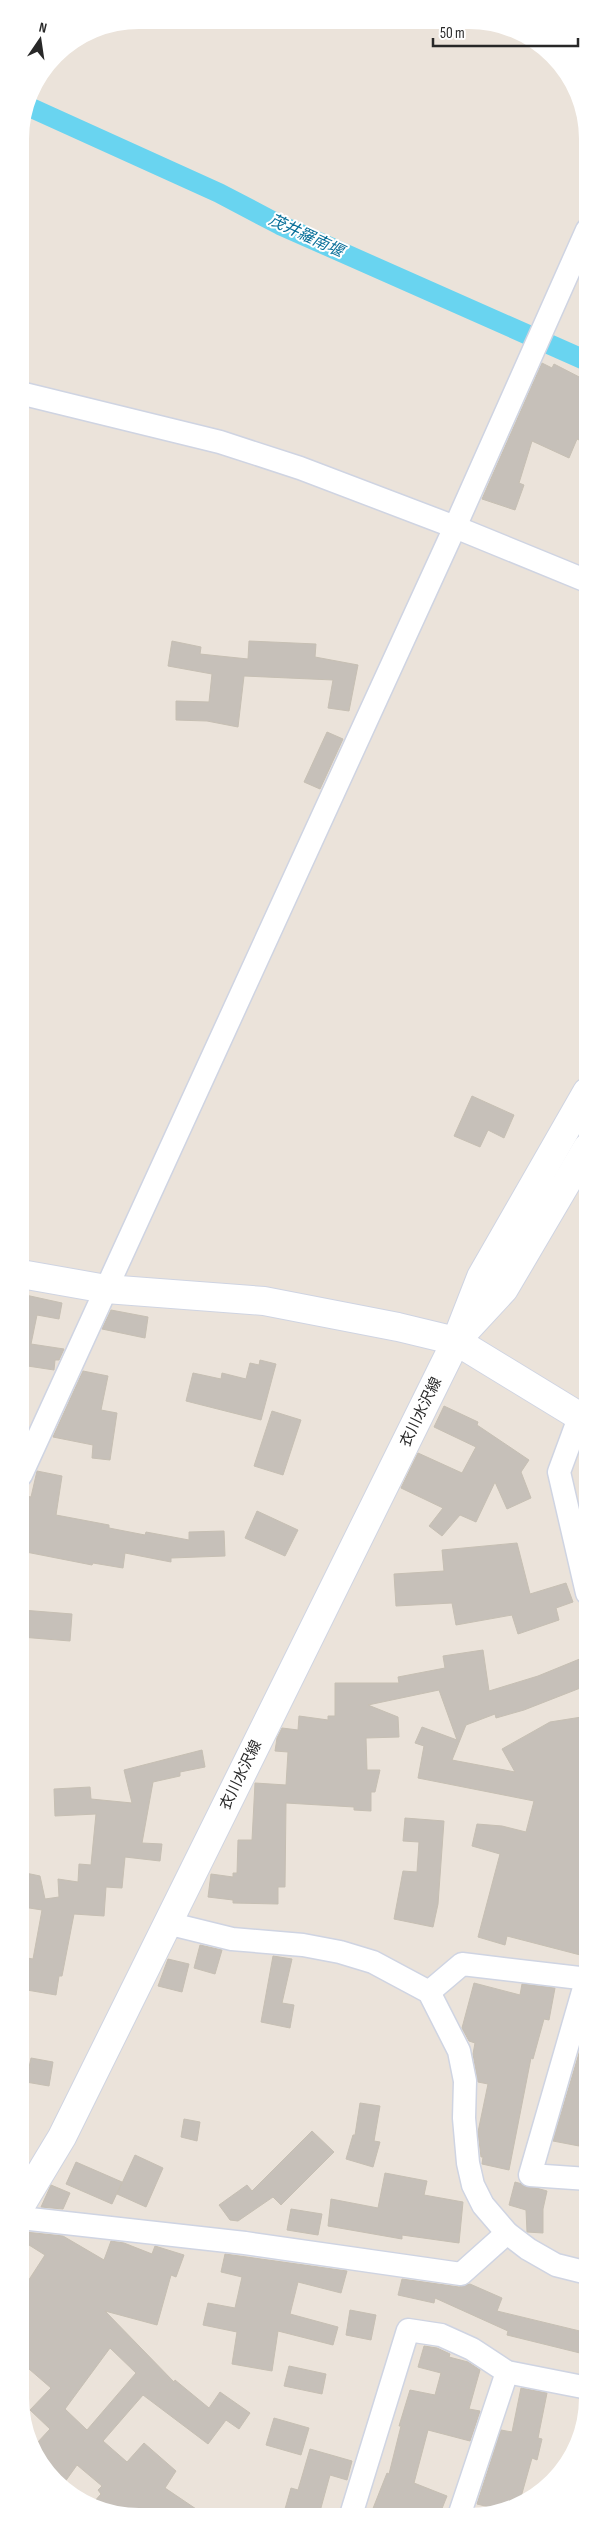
<svg xmlns="http://www.w3.org/2000/svg" width="608" height="2537" font-family="'Sofia Sans Condensed','Noto Sans JP',sans-serif">
	<style>
		.lines { fill: none; stroke-linecap: round; stroke-linejoin: round }
		.canal { stroke: #69d4f0; stroke-width: 20 }
		.building { fill: #c6c0b9; stroke: #c6bfb3; fill-rule: evenodd }
		.street-casing { stroke: #cfd4e2; stroke-width: 25 }
		.secondary-casing { stroke: #cfd4e2; stroke-width: 30 }
		.street { stroke: #fff; stroke-width: 22 }
		.secondary { stroke: #fff; stroke-width: 28 }
		.labels { text-anchor: middle; dominant-baseline: central; stroke-width: 4; stroke-linejoin: round; paint-order: stroke }
		.street-label { font-size: 15px; fill: #282828; stroke: #fff }
		.water-label { font-size: 16px; font-style: italic; fill: #0b719a; stroke: #fff }
	</style>
	<rect width="100%" height="100%" fill="#ebe3da"/>
	<g class="lines">
		<polyline class="canal" points="27,106 219,193 280,225 587,361"/>
	</g>
	<g class="building">
		<polygon points="542,363 552,368 554,364 587,381 587,444 577,439 569,458 532,441 519,483 524,485 515,510 482,499"/>
		<polygon points="172,641 201,647 200,654 248,659 249,641 316,644 315,657 358,665 349,711 328,708 333,680 244,676 238,727 207,721 176,720 176,701 209,702 212,674 168,666"/>
		<polygon points="327,732 343,739 320,789 304,782"/>
		<polygon points="472,1096 514,1115 504,1138 488,1130 480,1147 454,1136"/>
		<polygon points="21,1294 62,1303 59,1319 37,1315 31,1344 64,1349 59,1360 55,1360 54,1370 21,1365"/>
		<polygon points="111,1310 148,1317 145,1338 102,1329"/>
		<polygon points="260,1360 276,1364 261,1420 186,1401 193,1373 221,1379 222,1373 246,1379 250,1363 259,1365"/>
		<polygon points="83,1371 108,1376 101,1410 117,1413 110,1460 92,1458 93,1445 53,1437"/>
		<polygon points="444,1406 478,1422 477,1425 529,1460 521,1472 531,1498 507,1509 495,1482 476,1522 460,1515 442,1536 429,1526 443,1508 401,1488 418,1453 462,1473 476,1447 434,1427"/>
		<polygon points="272,1411 301,1420 283,1475 254,1466"/>
		<polygon points="37,1471 62,1476 56,1515 109,1525 109,1528 145,1535 146,1532 189,1540 189,1532 224,1531 225,1556 171,1558 171,1562 125,1553 123,1568 93,1563 92,1565 26,1552 26,1549 21,1548 21,1495 31,1497"/>
		<polygon points="587,1500 587,1537 580,1503"/>
		<polygon points="257,1511 298,1530 285,1556 245,1538"/>
		<polygon points="517,1543 530,1594 566,1583 573,1602 556,1608 559,1620 518,1634 512,1615 456,1625 452,1603 396,1606 394,1574 444,1571 442,1550"/>
		<polygon points="22,1610 72,1614 70,1641 21,1637"/>
		<polygon points="483,1650 489,1691 538,1676 587,1656 588,1685 524,1710 496,1718 495,1714 466,1725 452,1760 515,1772 502,1749 550,1722 588,1716 588,1957 507,1936 505,1945 478,1937 500,1854 472,1846 477,1824 502,1826 526,1832 534,1801 418,1778 424,1746 415,1743 422,1727 457,1740 439,1690 368,1705 398,1717 399,1737 366,1738 367,1770 380,1770 375,1792 371,1792 371,1811 354,1810 354,1807 286,1803 285,1887 278,1887 278,1904 233,1903 233,1900 208,1897 211,1874 233,1877 233,1873 237,1873 238,1840 252,1840 255,1783 286,1785 288,1752 275,1751 277,1738 282,1728 298,1730 299,1716 328,1720 328,1716 335,1716 335,1683 399,1683 398,1677 445,1668 443,1656"/>
		<polygon points="202,1750 205,1767 180,1772 180,1776 153,1782 142,1843 162,1844 160,1861 125,1857 122,1888 106,1887 104,1916 74,1914 62,1976 59,1976 56,1995 21,1989 21,1957 33,1959 42,1910 23,1907 25,1896 21,1895 21,1872 40,1876 45,1899 59,1897 58,1879 78,1882 79,1864 91,1865 96,1814 55,1816 54,1789 90,1787 91,1799 132,1803 124,1770"/>
		<polygon points="405,1818 444,1821 438,1904 433,1927 394,1919 403,1871 417,1872 419,1842 403,1841"/>
		<polygon points="200,1945 222,1950 215,1974 194,1968"/>
		<polygon points="273,1956 292,1959 282,2003 294,2005 290,2028 261,2022"/>
		<polygon points="168,1959 189,1964 182,1992 158,1986"/>
		<polygon points="474,1983 520,1995 522,1984 555,1988 549,2020 544,2019 533,2059 531,2058 509,2170 482,2164 483,2157 481,2157 478,2132 488,2084 478,2082 473,2054 475,2043 469,2041 462,2028"/>
		<polygon points="588,2023 588,2145 579,2144 579,2146 553,2141"/>
		<polygon points="31,2058 53,2062 49,2086 26,2082"/>
		<polygon points="360,2103 380,2106 374,2141 380,2142 373,2167 346,2159 353,2135 355,2135"/>
		<polygon points="184,2119 200,2122 197,2141 181,2137"/>
		<polygon points="312,2131 334,2152 281,2205 273,2197 238,2221 230,2220 219,2205 247,2185 252,2191"/>
		<polygon points="135,2155 163,2168 146,2207 117,2194"/>
		<polygon points="76,2162 122,2182 112,2204 66,2184"/>
		<polygon points="385,2173 427,2181 424,2195 463,2202 459,2243 402,2235 402,2239 328,2226 331,2199 378,2208"/>
		<polygon points="515,2182 547,2191 543,2209 543,2233 527,2232 526,2210 509,2205"/>
		<polygon points="51,2185 70,2193 63,2209 41,2207"/>
		<polygon points="291,2209 322,2214 318,2235 287,2230"/>
		<path d="M25,2232L63,2236L104,2260L111,2241L124,2243L152,2254L155,2246L184,2255L176,2277L171,2275L157,2325L105,2311L174,2382L175,2380L209,2408L220,2392L250,2413L239,2429L226,2420L208,2444L143,2395L103,2441L127,2462L144,2443L176,2471L165,2488L205,2515H115L93,2503L101,2494L98,2490L102,2486L77,2465L62,2486L55,2482L36,2444L50,2429L30,2410L51,2388L29,2369L21,2377V2292L45,2255L21,2240ZM110,2348L136,2373L87,2430L65,2409Z"/>
		<polygon points="225,2254 347,2271 341,2293 298,2282 290,2314 338,2327 333,2345 278,2331 272,2371 232,2364 237,2332 203,2325 208,2303 235,2308 242,2277 221,2272"/>
		<polygon points="402,2279 459,2287 470,2284 502,2298 497,2311 588,2333 588,2355 507,2335 508,2331 435,2298 434,2303 398,2295"/>
		<polygon points="350,2310 376,2315 371,2340 346,2335"/>
		<polygon points="424,2346 437,2348 450,2354 449,2357 468,2362 480,2370 469,2409 480,2411 470,2441 428,2430 414,2483 447,2496 439,2516 412,2516 399,2511 398,2516 370,2516 387,2473 389,2474 401,2426 399,2426 410,2390 435,2395 441,2373 418,2367"/>
		<polygon points="289,2366 326,2374 322,2394 284,2386"/>
		<polygon points="521,2388 547,2393 538,2438 542,2439 537,2460 532,2458 519,2504 501,2510 477,2504 501,2430 512,2432"/>
		<polygon points="274,2418 309,2428 301,2455 266,2445"/>
		<polygon points="310,2449 352,2461 347,2480 330,2475 319,2515 285,2509 291,2488 298,2490"/>
	</g>
	<g class="lines">
		<g class="street-casing">
			<g id="street">
				<polyline points="20,393 220,442 300,468 455,527 587,581"/>
				<polyline points="580,1415 559,1472 587,1593"/>
				<polyline points="21,1475 455,527 587,230"/>
				<polyline points="167,1923 232,1939 303,1945 340,1952 373,1962 429,1992 459,2051 465,2081 464,2118 468,2163 473,2185 483,2205 507,2233 528,2249 556,2265 588,2273"/>
				<polyline points="588,1974 530,2175 588,2179"/>
				<polyline points="429,1992 462,1964 588,1979"/>
				<polyline points="21,2218 245,2243 461,2274 507,2233"/>
				<polyline points="351,2515 408,2330 441,2335 472,2349 507,2372 588,2388"/>
				<polyline points="459,2516 507,2372"/>
			</g>
		</g>
		<g class="secondary-casing">
			<g id="secondary">
				<polyline points="21,1274 106,1289 264,1301 398,1327 456,1341 587,1421"/>
				<polyline points="467,1329 504,1289 587,1148"/>
				<polyline points="21,2205 62,2137 456,1341 481,1277 587,1092"/>
			</g>
		</g>
		<use href="#street" class="street"/>
		<use href="#secondary" class="secondary"/>
	</g>
	<g class="labels">
		<g class="street-label">
			<text transform="translate(421 1412) rotate(-64)">衣川水沢線</text>
			<text transform="translate(241 1775) rotate(-64)">衣川水沢線</text>
		</g>
		<g class="water-label">
			<text transform="translate(306 236) rotate(25)">茂井羅南堰</text>
		</g>
	</g>
	<path d="M0 0H608V2537H0ZM139 29H469A110 110 0 0 1 579 139V2398A110 110 0 0 1 469 2508H139A110 110 0 0 1 29 2398V139A110 110 0 0 1 139 29Z" fill="#fff" fill-rule="evenodd"/>
	<g transform="translate(40 40) rotate(13)" stroke="#ffffff" stroke-width="4" paint-order="stroke">
	<path d="M0-4L9 19L0 12L-9 19Z" fill="#282828"/>
	<text y="-8" font-size="14" font-weight="bold" text-anchor="middle" fill="#282828">N</text>
	</g>
	<path d="M433 38v8h145v-8" fill="none" stroke="#282828" stroke-width="2.5"/>
	<text x="440" y="38" font-size="15" fill="#282828" stroke="#ffffff" stroke-width="4" paint-order="stroke">50 m</text>
</svg>
